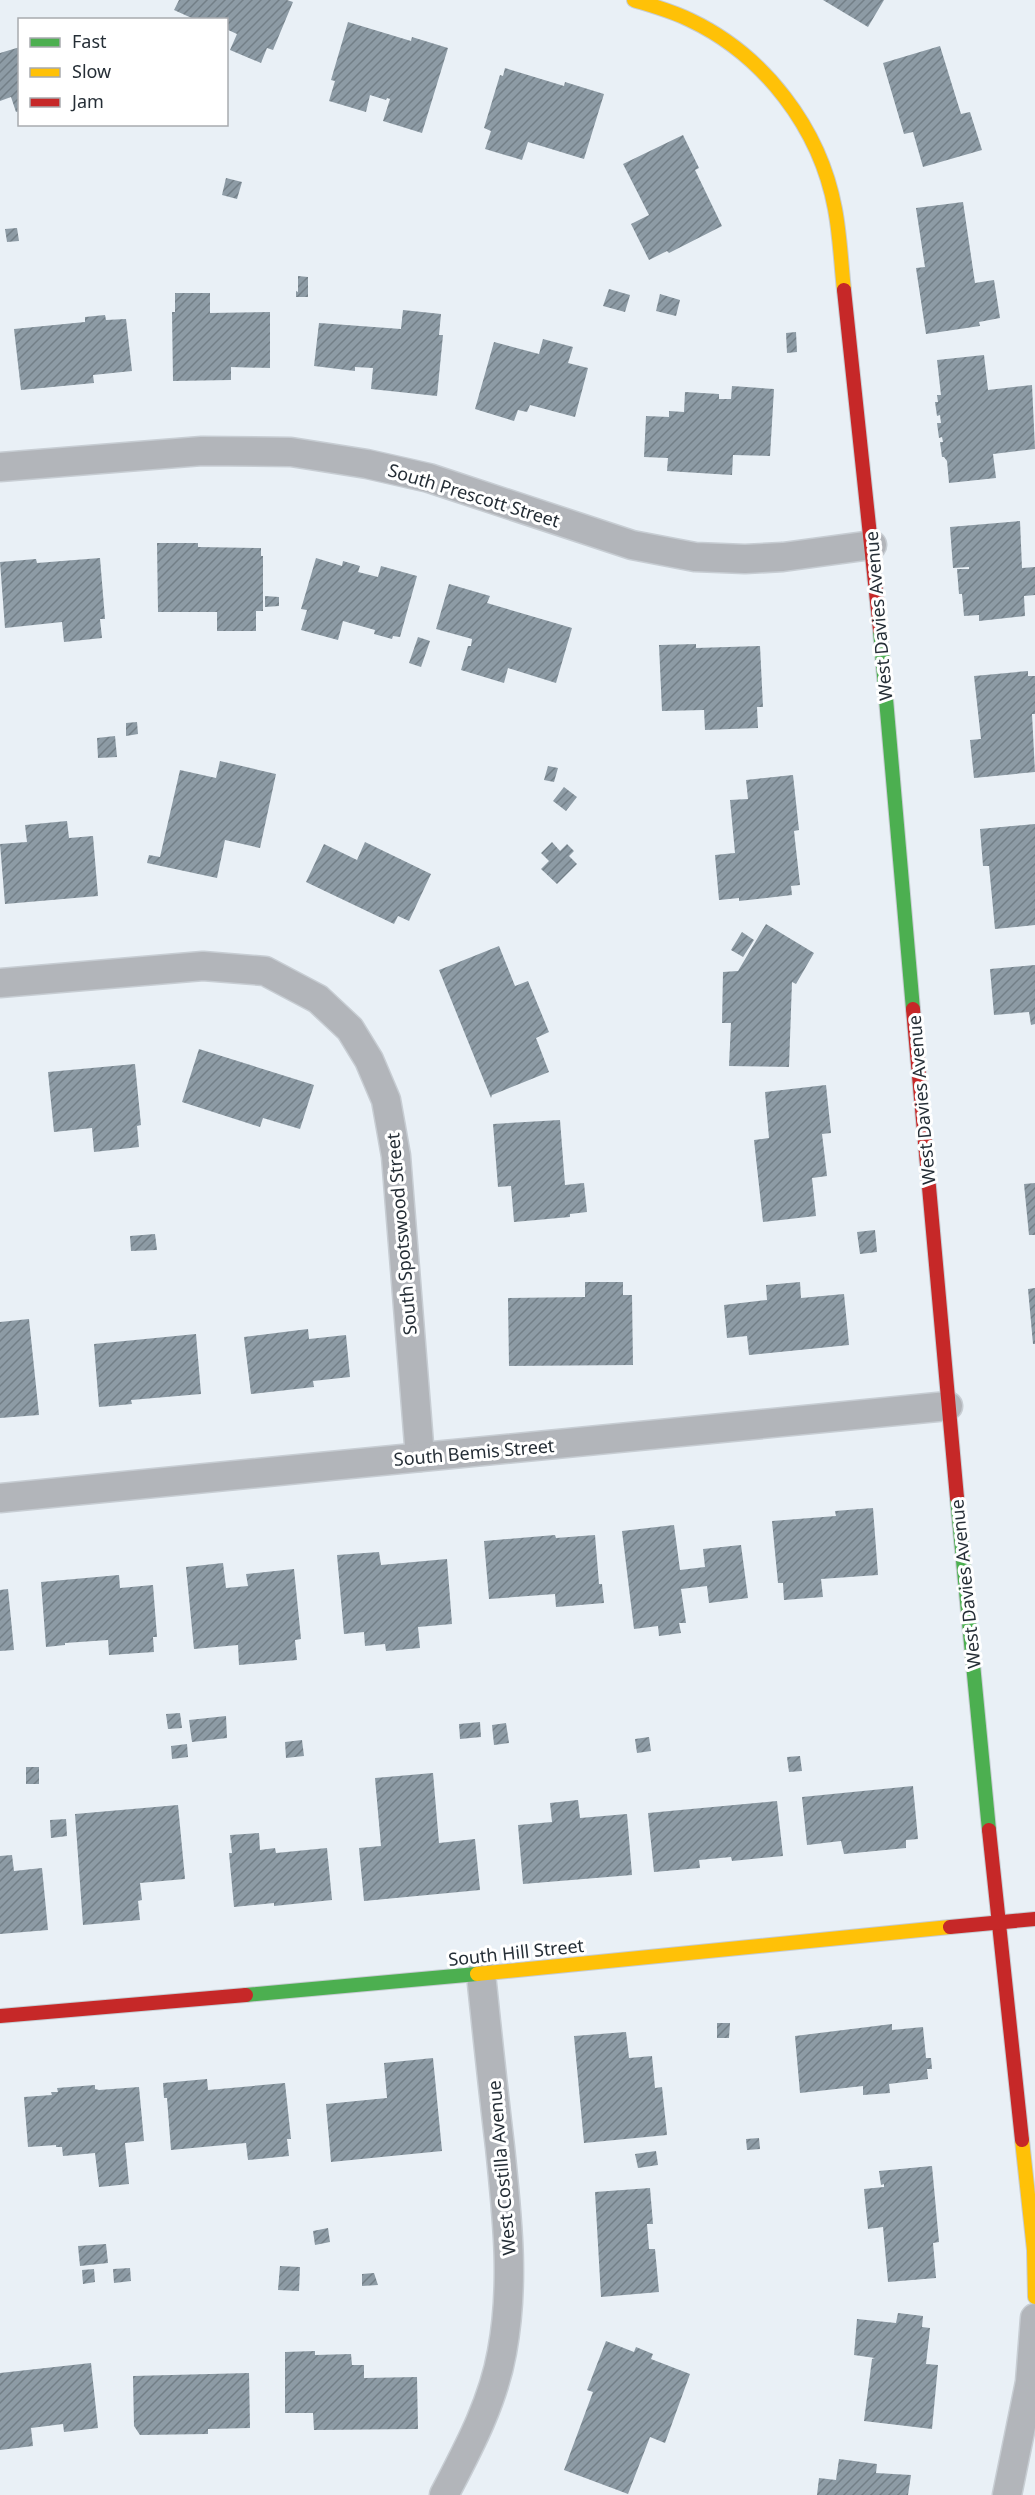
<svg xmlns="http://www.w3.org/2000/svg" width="1035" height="2495" font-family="'Noto Sans',sans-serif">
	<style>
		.building { fill: url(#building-hatch) }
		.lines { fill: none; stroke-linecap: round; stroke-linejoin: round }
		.street-casing { stroke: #c7cdd3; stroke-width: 31 }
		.fast-casing { stroke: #c7cdd3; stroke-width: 16 }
		.slow-casing { stroke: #c7cdd3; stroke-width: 16 }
		.jam-casing { stroke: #c7cdd3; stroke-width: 16 }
		.street { stroke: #b2b5ba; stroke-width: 28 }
		.fast { stroke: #4caf50; stroke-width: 14 }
		.slow { stroke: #ffc107; stroke-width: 14 }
		.jam { stroke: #c62828; stroke-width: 14 }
		.labels { text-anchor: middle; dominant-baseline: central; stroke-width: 6; stroke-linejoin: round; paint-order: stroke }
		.street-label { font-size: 18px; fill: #252e36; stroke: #fff }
	</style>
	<defs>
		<pattern id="building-hatch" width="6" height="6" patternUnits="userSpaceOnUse" patternTransform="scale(1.5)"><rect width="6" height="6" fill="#8d9ba5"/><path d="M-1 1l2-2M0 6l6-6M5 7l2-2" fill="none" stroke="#737f87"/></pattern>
	</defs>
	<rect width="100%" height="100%" fill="#e9f0f6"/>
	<g class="building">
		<polygon points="179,0 287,0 293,2 273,50 267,48 261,63 230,50 237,34 226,29 226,20 196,20 174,10"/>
		<polygon points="823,0 884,0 868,27"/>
		<polygon points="348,22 411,41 412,37 448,48 422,133 383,121 390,99 387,98 386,100 370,95 366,112 329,101 335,81 331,80"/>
		<polygon points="940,46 961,114 970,112 982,150 923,167 913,132 904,134 883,63"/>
		<polygon points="20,47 20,111 16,112 11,97 0,101 0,53"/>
		<polygon points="505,68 564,86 565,82 604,94 584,159 528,142 522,160 485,149 491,131 484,128 500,75 503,76"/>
		<polygon points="683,135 699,168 695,170 722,226 669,253 667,251 649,260 631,224 649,215 623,164"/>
		<polygon points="226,178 242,182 237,199 222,195"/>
		<polygon points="963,202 975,283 994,280 1000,318 979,322 980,326 926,334 916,268 925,267 916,208"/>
		<polygon points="17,228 19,241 7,242 5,229"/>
		<polygon points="298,276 308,277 308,297 296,297 296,291 298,292"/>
		<polygon points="609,289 630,295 625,312 603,306"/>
		<polygon points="175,293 210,293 210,313 270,312 270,368 231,367 231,380 173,381 172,312 175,312"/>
		<polygon points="660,294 680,300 676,316 656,311"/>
		<polygon points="403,310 441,314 439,335 443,335 437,396 371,389 373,368 355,367 355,371 314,366 319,323 401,329"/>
		<polygon points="105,315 106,320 126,319 132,371 93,375 94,383 21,390 14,329 85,322 85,317"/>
		<polygon points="796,332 797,352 787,353 786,333"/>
		<polygon points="543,339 573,347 568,363 588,368 575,417 530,405 527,412 518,410 514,421 475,409 494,342 539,354"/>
		<polygon points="984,355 988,390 1032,385 1035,449 993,454 996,478 949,483 947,461 944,457 942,457 940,442 943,442 942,437 939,438 937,423 941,423 940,415 937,416 935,402 938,402 937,395 941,395 937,360"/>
		<polygon points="732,386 774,389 770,456 733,455 732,475 667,471 668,458 644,457 646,416 669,417 669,411 684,412 685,392 719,394 719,399 731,399"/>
		<polygon points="1020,521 1022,568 1035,567 1035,595 1024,596 1025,616 979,621 979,615 964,616 962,594 959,594 957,569 969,569 969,567 953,568 950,527"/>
		<polygon points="157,543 198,543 198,547 261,548 261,556 263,556 263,611 256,611 256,631 217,631 217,612 158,612"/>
		<polygon points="100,558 105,619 100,619 102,638 64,642 62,622 5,628 0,562 36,559 37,563"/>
		<polygon points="316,558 342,566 343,561 360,566 358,572 378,577 381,566 417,576 400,637 393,636 392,639 374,634 375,630 343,621 338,640 301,630 307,610 301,609"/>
		<polygon points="449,584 490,596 487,603 572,628 556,683 508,668 504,683 461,670 468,646 471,646 472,639 436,629"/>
		<polygon points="265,596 279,597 279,606 265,607"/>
		<polygon points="418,637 430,641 421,667 409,663"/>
		<polygon points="696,644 696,648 760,646 763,707 757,707 758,728 705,730 704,710 662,711 659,645"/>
		<polygon points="1028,671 1028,676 1035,676 1035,714 1032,714 1035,772 974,778 970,740 981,739 974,676"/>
		<polygon points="137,722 138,734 126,736 126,723"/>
		<polygon points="115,736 117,757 98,758 97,738"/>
		<polygon points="220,761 276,774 260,848 225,840 217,878 147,863 149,855 160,857 180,770 216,778"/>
		<polygon points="548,766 558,768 554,782 544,780"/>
		<polygon points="793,775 799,830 794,831 800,885 791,886 792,895 739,901 739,898 719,900 715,855 735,853 730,800 748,799 746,780"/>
		<polygon points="564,787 577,797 566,811 553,801"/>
		<polygon points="67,821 69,838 93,836 98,896 5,904 0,844 27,842 25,825"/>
		<polygon points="1035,824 1035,925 995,929 989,866 983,866 980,829"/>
		<polygon points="365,842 431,874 409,921 398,916 394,924 306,882 324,844 357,860"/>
		<polygon points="552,842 560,851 567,844 574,851 569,856 577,864 557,884 541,869 549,861 541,853"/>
		<polygon points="766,924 814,953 796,984 792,982 789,1067 729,1066 731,1023 722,1023 723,972 738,971"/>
		<polygon points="742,932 754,940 743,957 731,950"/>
		<polygon points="499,946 515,986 528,981 549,1032 536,1038 549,1072 492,1095 491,1098 439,970"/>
		<polygon points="1035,965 1035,1024 1031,1025 1029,1012 994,1015 990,969"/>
		<polygon points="199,1049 314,1085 300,1129 263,1118 260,1127 182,1102"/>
		<polygon points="135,1064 141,1125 137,1126 139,1147 94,1152 92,1128 54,1132 48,1072"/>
		<polygon points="826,1085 831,1133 822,1134 827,1176 812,1178 816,1216 763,1222 754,1140 769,1138 765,1092"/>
		<polygon points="560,1120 565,1185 584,1183 587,1212 570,1214 570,1217 514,1222 511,1186 498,1187 493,1124"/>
		<polygon points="1035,1183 1035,1235 1029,1235 1024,1184"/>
		<polygon points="875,1230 877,1252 860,1254 857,1232"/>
		<polygon points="155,1234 157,1250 131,1251 130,1236"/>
		<polygon points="585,1282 623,1282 623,1295 632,1295 633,1365 509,1366 508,1298 585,1297"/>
		<polygon points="800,1282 801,1298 844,1294 849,1345 749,1355 747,1336 727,1338 724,1305 767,1300 766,1285"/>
		<polygon points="1035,1288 1035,1344 1033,1344 1028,1289"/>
		<polygon points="29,1319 39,1415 0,1418 0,1322"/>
		<polygon points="308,1329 309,1339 346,1335 350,1377 313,1381 314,1387 251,1394 244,1337"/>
		<polygon points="196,1334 201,1394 131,1400 132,1404 99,1407 94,1344"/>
		<polygon points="873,1508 878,1575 821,1579 823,1597 784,1600 783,1583 778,1583 772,1521 836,1516 835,1511"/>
		<polygon points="674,1525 680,1570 705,1567 703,1549 741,1545 748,1598 709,1603 707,1586 681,1589 686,1623 679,1623 681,1633 659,1636 658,1626 634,1629 622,1531"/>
		<polygon points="555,1535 556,1538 595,1535 599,1584 602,1584 604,1603 556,1607 555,1594 489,1599 484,1541"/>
		<polygon points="379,1552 381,1565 447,1559 452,1624 418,1627 420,1648 386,1651 385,1644 365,1646 364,1632 344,1634 337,1555"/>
		<polygon points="223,1563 226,1588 248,1586 246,1574 294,1569 301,1639 295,1640 297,1660 239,1665 238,1645 194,1649 186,1567"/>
		<polygon points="119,1575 120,1588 153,1585 157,1637 153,1637 154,1652 109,1655 108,1640 65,1643 65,1645 46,1647 41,1582"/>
		<polygon points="8,1589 14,1650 0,1651 0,1590"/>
		<polygon points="180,1713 182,1728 168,1729 166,1714"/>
		<polygon points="226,1716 227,1738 192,1742 189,1720"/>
		<polygon points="480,1722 481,1737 460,1739 459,1724"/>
		<polygon points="506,1723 509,1743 494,1745 492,1725"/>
		<polygon points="649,1737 651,1751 637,1753 635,1739"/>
		<polygon points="302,1740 304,1756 286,1758 285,1742"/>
		<polygon points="187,1744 188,1757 172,1759 171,1746"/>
		<polygon points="800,1756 802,1771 789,1772 787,1757"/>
		<rect x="26" y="1767" width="13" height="17"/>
		<polygon points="433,1773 439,1843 475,1839 480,1890 364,1901 359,1848 381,1846 375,1778"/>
		<polygon points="913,1786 918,1839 906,1840 906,1848 844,1854 841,1841 807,1845 802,1797"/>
		<polygon points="578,1800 580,1818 627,1814 632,1875 523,1884 518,1825 552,1822 550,1803"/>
		<polygon points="777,1801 783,1856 732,1861 731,1857 699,1860 700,1868 654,1872 648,1813"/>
		<polygon points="178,1805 185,1879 140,1883 142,1900 138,1901 140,1920 83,1925 75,1814"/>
		<polygon points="66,1819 67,1836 51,1838 50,1820"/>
		<polygon points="259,1833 260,1850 275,1848 276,1853 327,1848 332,1900 274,1906 274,1903 234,1907 229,1853 232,1853 230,1835"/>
		<polygon points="12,1855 14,1871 42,1868 48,1930 0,1934 0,1856"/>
		<polygon points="717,2023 730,2023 729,2038 717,2038"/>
		<polygon points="892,2024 892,2030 923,2027 926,2058 931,2058 932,2069 927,2069 928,2079 889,2084 890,2093 863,2095 863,2086 800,2093 795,2036"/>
		<polygon points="626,2032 629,2058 652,2056 655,2088 662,2087 667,2135 584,2143 574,2036"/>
		<polygon points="433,2058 442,2151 331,2162 326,2104 387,2098 384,2063"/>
		<polygon points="207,2079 208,2090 285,2083 291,2139 287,2139 289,2156 248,2160 246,2143 171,2150 167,2098 164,2098 163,2083"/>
		<polygon points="95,2085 95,2089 99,2090 139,2087 144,2141 125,2143 129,2184 99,2187 95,2153 63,2156 62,2147 56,2147 56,2145 28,2147 24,2097 52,2095 51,2092 58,2092 57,2088"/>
		<polygon points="759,2138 760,2149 747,2150 746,2139"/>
		<polygon points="656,2151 658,2165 638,2168 635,2154"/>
		<polygon points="932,2166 939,2242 933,2243 936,2278 888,2282 883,2227 868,2229 864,2189 884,2187 884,2184 881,2185 879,2171"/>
		<polygon points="650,2188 653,2224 647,2224 649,2249 655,2249 659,2292 601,2297 595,2192"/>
		<polygon points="328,2228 330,2242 315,2245 313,2231"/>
		<polygon points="106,2244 108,2263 80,2266 78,2246"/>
		<polygon points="280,2266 300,2267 299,2291 278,2290"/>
		<polygon points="130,2268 131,2281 114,2283 113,2269"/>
		<polygon points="94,2269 95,2282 83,2284 82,2270"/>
		<polygon points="374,2273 378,2285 362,2286 362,2274"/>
		<polygon points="898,2313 923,2316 922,2327 930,2328 926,2364 938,2365 932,2429 864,2421 872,2359 875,2358 854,2355 857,2319 896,2323"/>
		<polygon points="606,2341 634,2352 636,2347 653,2354 651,2359 690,2374 665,2443 650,2437 628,2494 564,2470 593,2392 587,2390"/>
		<polygon points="315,2351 315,2355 351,2354 352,2365 364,2365 364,2378 417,2377 418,2429 314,2430 313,2413 285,2413 285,2352"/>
		<polygon points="91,2363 98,2428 64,2432 63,2424 31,2428 33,2446 0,2450 0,2373"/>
		<polygon points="249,2373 250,2428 208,2429 208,2434 140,2435 134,2426 133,2376"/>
		<polygon points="839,2459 877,2464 876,2473 911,2475 908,2495 817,2495 819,2478 836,2480"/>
	</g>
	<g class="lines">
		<g class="street-casing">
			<g id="street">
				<polyline points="0,467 202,451 291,452 367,464 429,478 632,545 695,557 745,559 783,557 872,545"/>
				<polyline points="0,983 203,966 265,971 318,999 350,1029 369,1060 386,1100 396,1156 420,1457"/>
				<polyline points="0,1498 948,1406"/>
				<path d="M444,2495C468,2449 493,2403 502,2352C515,2282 507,2216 500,2147C493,2089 487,2032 481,1974"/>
				<polyline points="1007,2495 1030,2382 1035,2318"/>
			</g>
		</g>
		<g class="fast-casing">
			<g id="fast">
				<polyline points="880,630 913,1009"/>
				<polyline points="957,1498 989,1830"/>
				<polyline points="246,1995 477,1974"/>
			</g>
		</g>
		<g class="slow-casing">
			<g id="slow">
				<path d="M634,0C653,6 672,11 690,20C764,55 820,128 835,209C840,235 841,263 844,290"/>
				<polyline points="477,1974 950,1927"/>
				<polyline points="1022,2140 1034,2250 1035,2297"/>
			</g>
		</g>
		<g class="jam-casing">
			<g id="jam">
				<polyline points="844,290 880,630"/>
				<polyline points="913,1009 957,1498"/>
				<polyline points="989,1830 1022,2140"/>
				<polyline points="950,1927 1035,1919"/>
				<polyline points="0,2016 246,1995"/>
			</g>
		</g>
		<use href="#street" class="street"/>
		<use href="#fast" class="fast"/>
		<use href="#slow" class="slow"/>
		<use href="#jam" class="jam"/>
	</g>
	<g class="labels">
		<g class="street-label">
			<text transform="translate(474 495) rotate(17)">South Prescott Street</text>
			<text transform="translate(878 616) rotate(-95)">West Davies Avenue</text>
			<text transform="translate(921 1100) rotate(-95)">West Davies Avenue</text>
			<text transform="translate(401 1234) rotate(-95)">South Spotswood Street</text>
			<text transform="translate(474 1452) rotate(-5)">South Bemis Street</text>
			<text transform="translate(965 1584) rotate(-96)">West Davies Avenue</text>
			<text transform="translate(516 1952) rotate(-6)">South Hill Street</text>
			<text transform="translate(501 2168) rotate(-95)">West Costilla Avenue</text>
		</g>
	</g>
	<rect x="18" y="18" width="210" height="108" fill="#ffffff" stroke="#a8abaf" stroke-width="1.5"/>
	<rect x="30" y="38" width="30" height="9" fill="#4caf50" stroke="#a8abaf" stroke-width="1.5"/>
	<text x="72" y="48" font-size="18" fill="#252e36">Fast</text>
	<rect x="30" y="68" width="30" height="9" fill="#ffc107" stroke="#a8abaf" stroke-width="1.5"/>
	<text x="72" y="78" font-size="18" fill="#252e36">Slow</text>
	<rect x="30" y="98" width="30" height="9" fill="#c62828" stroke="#a8abaf" stroke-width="1.5"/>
	<text x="72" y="108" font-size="18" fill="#252e36">Jam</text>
</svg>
